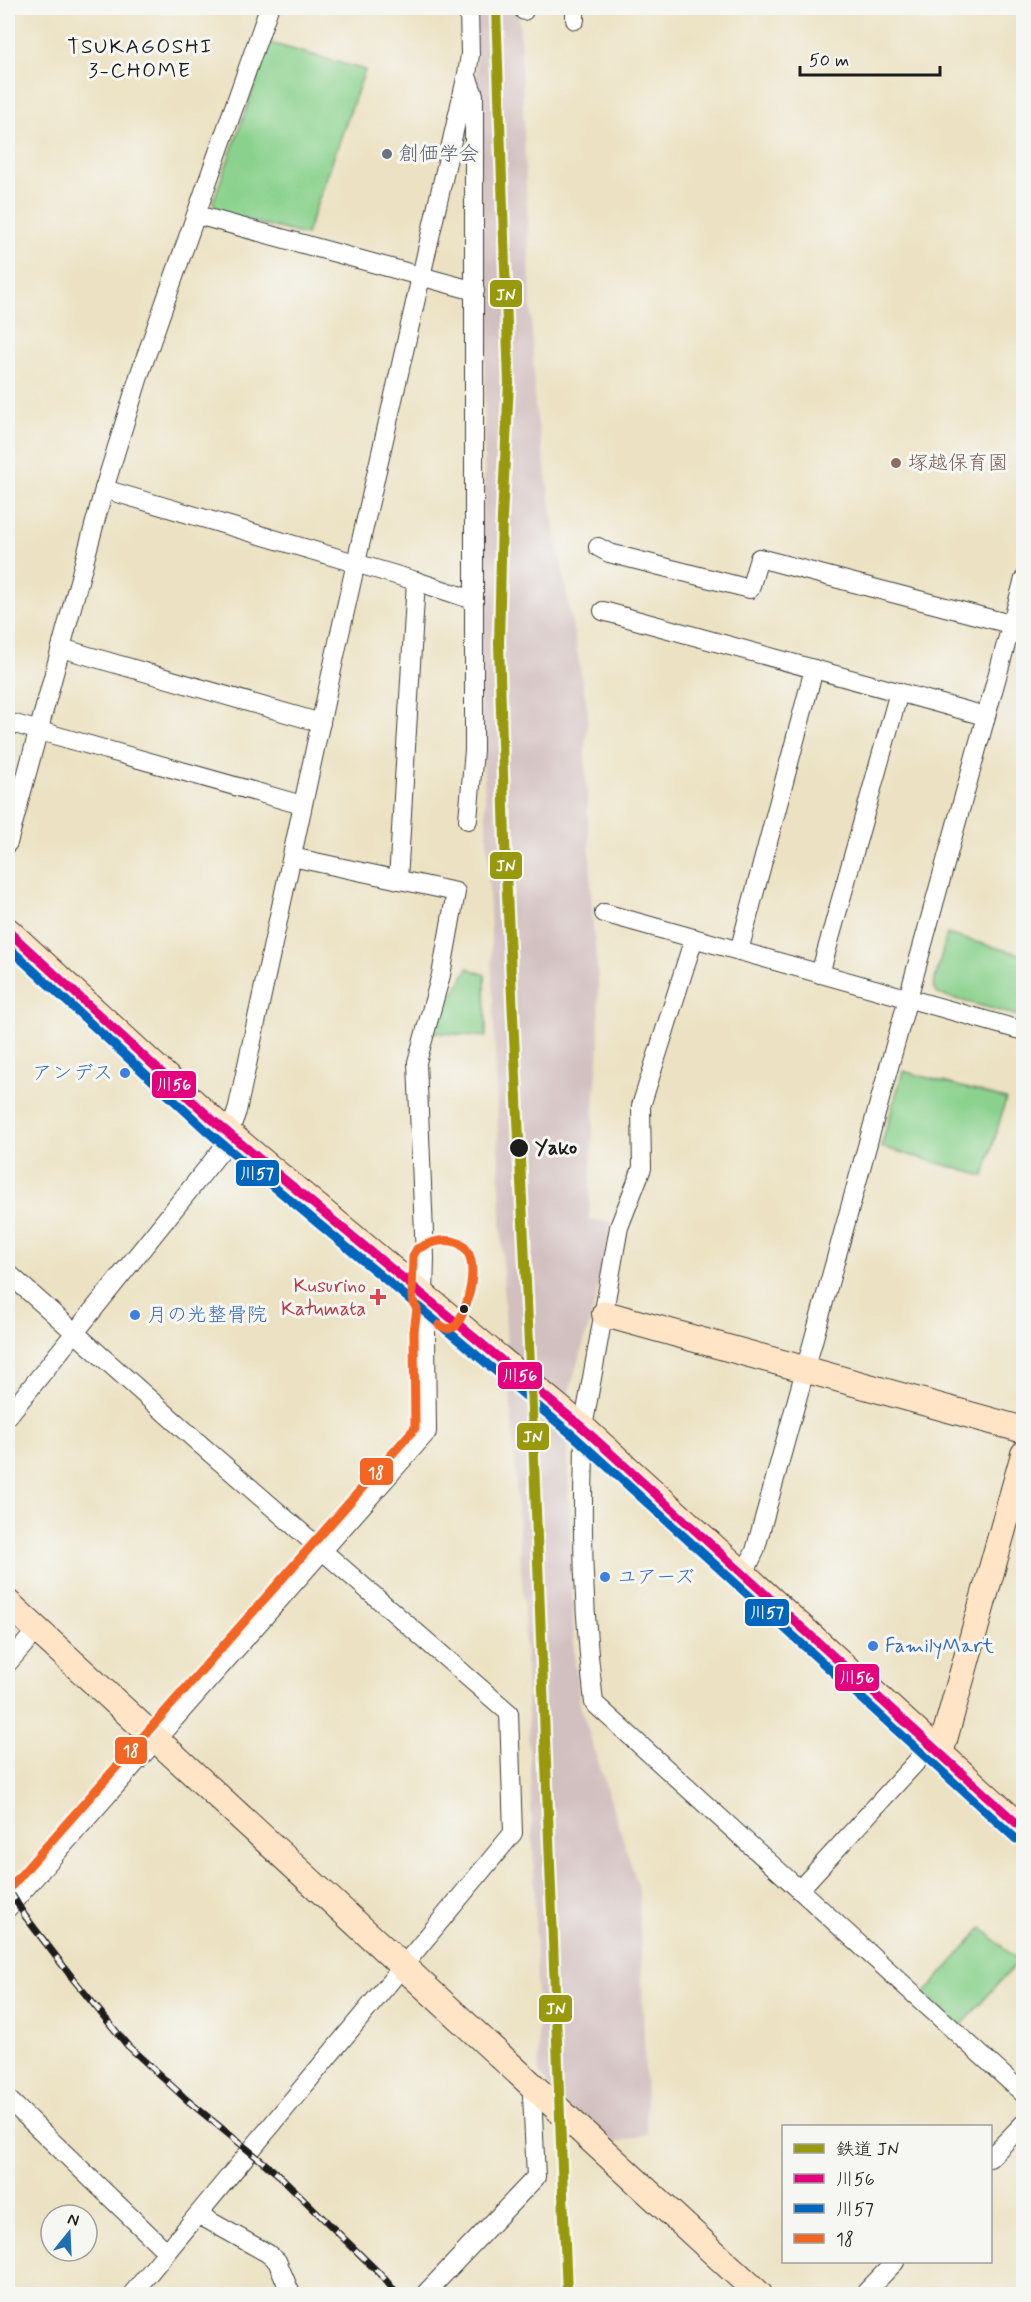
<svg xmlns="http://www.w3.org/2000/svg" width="1031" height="2302" font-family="Mynerve,'Klee One',sans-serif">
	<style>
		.industrial { fill: #d2bfbf }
		.green { fill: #89d18c; stroke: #527654; stroke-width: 1.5 }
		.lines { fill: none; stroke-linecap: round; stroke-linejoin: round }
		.street-casing { stroke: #3b3a35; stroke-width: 20 }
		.secondary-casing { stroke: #3b3a35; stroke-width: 28 }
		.street { stroke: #fff; stroke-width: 18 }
		.secondary { stroke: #ffe4c6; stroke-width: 26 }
		.rail-casing { stroke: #1c1c1c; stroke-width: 7 }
		.rail { stroke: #f6f6f2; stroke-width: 4.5; stroke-dasharray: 14; stroke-linecap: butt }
		.bus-1-casing { stroke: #f6f6f2; stroke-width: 14 }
		.bus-2-casing { stroke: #f6f6f2; stroke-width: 14 }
		.bus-3-casing { stroke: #f6f6f2; stroke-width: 14 }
		.bus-1 { stroke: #e5007d; stroke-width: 9 }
		.bus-2 { stroke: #0065bd; stroke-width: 9 }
		.bus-3 { stroke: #f26522; stroke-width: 9 }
		.rail-1-casing { stroke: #f6f6f2; stroke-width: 15 }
		.rail-1 { stroke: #99990d; stroke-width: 10 }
		.worship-dot { fill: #6b7280; stroke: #f6f6f2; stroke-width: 2 }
		.education-dot { fill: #8d6e63; stroke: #f6f6f2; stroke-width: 2 }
		.shop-dot { fill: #3f7fe0; stroke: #f6f6f2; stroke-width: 2 }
		.stop-dot { fill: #1c1c1c; stroke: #f6f6f2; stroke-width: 2 }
		.health-dot { fill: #e0444e; stroke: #f6f6f2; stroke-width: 2 }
		.labels { text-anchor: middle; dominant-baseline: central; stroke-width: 6; stroke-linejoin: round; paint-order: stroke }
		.worship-label { font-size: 20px; fill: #5b616d; stroke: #f6f6f2; text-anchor: start }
		.education-label { font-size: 20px; fill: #785e54; stroke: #f6f6f2; text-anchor: start }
		.shop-label { font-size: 20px; fill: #366cbe; stroke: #f6f6f2; text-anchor: start }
		.stop-label { font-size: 20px; font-weight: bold; fill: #1c1c1c; stroke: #f6f6f2; text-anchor: start }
		.health-label { font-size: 20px; fill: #be3a42; stroke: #f6f6f2; text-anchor: end }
		.neighbourhood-label { font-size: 21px; letter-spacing: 1.5px; fill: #1c1c1c; stroke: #f6f6f2 }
		.line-badge { stroke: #f6f6f2; stroke-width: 2 }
		.badge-label { font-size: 16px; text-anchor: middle; font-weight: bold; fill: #fff }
	</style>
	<rect width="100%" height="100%" fill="#f6f6f2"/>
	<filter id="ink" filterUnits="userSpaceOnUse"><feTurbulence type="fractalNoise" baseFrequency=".0167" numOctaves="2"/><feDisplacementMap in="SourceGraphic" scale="12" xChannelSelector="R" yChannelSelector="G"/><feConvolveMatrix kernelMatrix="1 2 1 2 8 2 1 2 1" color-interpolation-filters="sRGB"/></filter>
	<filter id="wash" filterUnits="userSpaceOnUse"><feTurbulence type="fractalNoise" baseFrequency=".008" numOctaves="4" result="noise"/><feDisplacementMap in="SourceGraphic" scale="24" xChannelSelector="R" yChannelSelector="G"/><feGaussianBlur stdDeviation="1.35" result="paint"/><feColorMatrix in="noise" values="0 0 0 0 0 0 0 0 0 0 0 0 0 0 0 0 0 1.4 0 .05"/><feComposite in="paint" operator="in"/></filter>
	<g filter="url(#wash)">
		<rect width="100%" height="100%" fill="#ece2c3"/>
		<polygon class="industrial" points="475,8 519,8 535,405 552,512 588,713 585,752 593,925 598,979 599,1046 594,1106 589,1219 611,1222 601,1277 588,1329 569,1392 567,1436 574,1655 580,1705 639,1889 647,2134 614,2143 561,2102 539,2073 534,1873 523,1594 504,1299 488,862 477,626 484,485 485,370"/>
		<g class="green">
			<polygon points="270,43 365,70 306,235 218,213 213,202"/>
			<polygon points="947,934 1023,955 1023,1017 938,994 933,987"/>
			<polygon points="468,968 485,975 486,1037 431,1032 445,988 450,995 453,994"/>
			<polygon points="903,1071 1006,1099 984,1176 881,1147"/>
			<polygon points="982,1928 1018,1961 961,2026 924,1994"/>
		</g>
	</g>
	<g filter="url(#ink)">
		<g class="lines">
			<g class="street-casing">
				<g id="street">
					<polyline points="524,8 524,11"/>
					<polyline points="575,20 575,8"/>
					<polyline points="467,76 474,95 474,750 468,820"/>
					<polyline points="197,215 475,291"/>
					<polyline points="104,489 416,581 473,600"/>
					<polyline points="598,547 609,553 750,589 759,558 1010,624"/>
					<polyline points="603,611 985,716"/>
					<polyline points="61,648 321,723"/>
					<polyline points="8,722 302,805"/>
					<polyline points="8,843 104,489 140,373 269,8"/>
					<polyline points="398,880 416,581"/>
					<polyline points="604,913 1024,1031"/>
					<path d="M694,938L641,1106L642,1168L619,1227L583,1428C585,1453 583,1477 583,1501C582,1569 586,1636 594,1703L1024,2094"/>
					<polyline points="739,951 814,669"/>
					<polyline points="820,974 899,692"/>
					<polyline points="8,1273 201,1445 509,1713 513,1833 132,2294"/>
					<polyline points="8,1416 224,1147 237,1111 338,642 467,74 470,55 469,8"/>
					<polyline points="743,1576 755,1551 1024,579"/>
					<polyline points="8,1663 37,1630"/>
					<polyline points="799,1890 931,1746"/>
					<polyline points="8,1908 427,1432 426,1331 429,1307 424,1297 425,1258 417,1062 441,975 456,892 292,857"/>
					<polyline points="8,2099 167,2252"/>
					<polyline points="990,2158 1024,2123"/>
					<polyline points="199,2215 267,2253 277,2261 291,2294"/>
					<polyline points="425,2294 536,2177 532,2094 536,2090"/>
					<polyline points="864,2294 895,2262"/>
				</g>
			</g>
			<g class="secondary-casing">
				<g id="secondary">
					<polyline points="8,931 215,1122 583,1428 1024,1830"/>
					<polyline points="605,1314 1024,1430"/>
					<polyline points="8,1603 759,2294"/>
					<polyline points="940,1754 1024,1454"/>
				</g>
			</g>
			<use href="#street" class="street"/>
			<use href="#secondary" class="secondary"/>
			<g class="rail-casing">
				<polyline id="rail" points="8,1888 25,1916 74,1980 128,2046 187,2100 280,2176 383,2277 397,2294"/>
			</g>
			<use href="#rail" class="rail"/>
			<g class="bus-1-casing">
				<polyline id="bus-1" points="8,931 215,1122 583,1428 1024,1830"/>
			</g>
			<g class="bus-2-casing">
				<polyline id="bus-2" points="8,947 207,1131 575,1437 1016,1839"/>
			</g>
			<g class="bus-3-casing">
				<g id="bus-3">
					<path d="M412,1297L413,1256L417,1249C428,1243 440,1239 452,1241C486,1247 469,1307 456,1326L448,1329L439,1325"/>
					<polyline points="8,1890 415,1428 414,1331 417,1309 413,1302"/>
				</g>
			</g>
			<use href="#bus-1" class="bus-1"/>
			<use href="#bus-2" class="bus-2"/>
			<use href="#bus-3" class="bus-3"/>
			<g class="rail-1-casing">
				<polyline id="rail-1" points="496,8 509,383 502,517 499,643 506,873 531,1385 567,2294"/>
			</g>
			<use href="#rail-1" class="rail-1"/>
		</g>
	</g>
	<circle class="worship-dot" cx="387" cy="154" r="6"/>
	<circle class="education-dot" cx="896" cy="463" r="6"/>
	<g class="shop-dot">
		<circle cx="125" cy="1073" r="6"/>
		<circle cx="135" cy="1315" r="6"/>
		<circle cx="605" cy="1577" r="6"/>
		<circle cx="873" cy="1646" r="6"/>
	</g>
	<g class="stop-dot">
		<circle cx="519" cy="1148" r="10"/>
		<circle cx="464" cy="1309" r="5"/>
	</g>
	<path class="health-dot" d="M375 1288h6v6h6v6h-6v6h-6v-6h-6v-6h6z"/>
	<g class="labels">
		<g class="worship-label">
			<text x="399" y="154">創価学会</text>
		</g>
		<g class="education-label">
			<text x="908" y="463">塚越保育園</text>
		</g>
		<g class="shop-label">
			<text x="113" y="1073" text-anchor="end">アンデス</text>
			<text x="147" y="1315">月の光整骨院</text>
			<text x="617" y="1577">ユアーズ</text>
			<text x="885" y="1646">FamilyMart</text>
		</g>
		<g class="stop-label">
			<text x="535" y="1148">Yako</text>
		</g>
		<g class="health-label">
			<text x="366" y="1286">Kusurino<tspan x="366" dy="23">Katumata</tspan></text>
		</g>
		<g class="neighbourhood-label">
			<text x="140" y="47">TSUKAGOSHI<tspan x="140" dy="24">3-CHOME</tspan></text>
		</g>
	</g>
	<g class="line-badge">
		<rect x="489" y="279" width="34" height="29" rx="6" fill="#99990d"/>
		<rect x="489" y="851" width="34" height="29" rx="6" fill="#99990d"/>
		<rect x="151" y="1070" width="46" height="29" rx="6" fill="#e5007d"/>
		<rect x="235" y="1159" width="45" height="28" rx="6" fill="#0065bd"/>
		<rect x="497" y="1361" width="46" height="29" rx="6" fill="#e5007d"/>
		<rect x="516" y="1422" width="34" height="29" rx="6" fill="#99990d"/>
		<rect x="359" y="1457" width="35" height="29" rx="6" fill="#f26522"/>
		<rect x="744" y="1598" width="46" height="29" rx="6" fill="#0065bd"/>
		<rect x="834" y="1663" width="46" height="29" rx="6" fill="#e5007d"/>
		<rect x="114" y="1736" width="34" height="29" rx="6" fill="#f26522"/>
		<rect x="538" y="1994" width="35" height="29" rx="6" fill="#99990d"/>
	</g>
	<g class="badge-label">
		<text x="506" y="300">JN</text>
		<text x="506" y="871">JN</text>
		<text x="174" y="1090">川56</text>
		<text x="257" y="1179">川57</text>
		<text x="520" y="1381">川56</text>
		<text x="533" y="1442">JN</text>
		<text x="376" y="1478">18</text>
		<text x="767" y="1618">川57</text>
		<text x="857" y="1683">川56</text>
		<text x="131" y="1756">18</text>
		<text x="556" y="2014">JN</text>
	</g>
	<rect width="1031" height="2302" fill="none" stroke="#f6f6f2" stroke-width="30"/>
	<rect x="782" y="2125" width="210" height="138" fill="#f6f6f2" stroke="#9f9f9c" stroke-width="1.5"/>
	<rect x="794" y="2144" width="30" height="9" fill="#99990d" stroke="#9f9f9c" stroke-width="1.5"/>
	<text x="836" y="2155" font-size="18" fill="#1c1c1c">鉄道 JN</text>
	<rect x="794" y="2174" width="30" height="9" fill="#e5007d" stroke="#9f9f9c" stroke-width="1.5"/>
	<text x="836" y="2185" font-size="18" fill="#1c1c1c">川56</text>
	<rect x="794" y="2204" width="30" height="9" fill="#0065bd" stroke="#9f9f9c" stroke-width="1.5"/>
	<text x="836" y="2215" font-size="18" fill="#1c1c1c">川57</text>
	<rect x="794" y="2234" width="30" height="9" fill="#f26522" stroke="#9f9f9c" stroke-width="1.5"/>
	<text x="836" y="2245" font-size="18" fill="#1c1c1c">18</text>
	<g transform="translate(69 2233) rotate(18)"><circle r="28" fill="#f6f6f2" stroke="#9f9f9c" stroke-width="1.5"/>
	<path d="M0-4.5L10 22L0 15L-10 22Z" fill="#1f6fb2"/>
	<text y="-9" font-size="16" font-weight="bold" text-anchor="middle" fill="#1c1c1c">N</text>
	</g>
	<path d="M800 66v9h140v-9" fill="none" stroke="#1c1c1c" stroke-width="3"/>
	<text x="809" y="66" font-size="18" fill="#1c1c1c" stroke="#f6f6f2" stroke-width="4.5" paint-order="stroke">50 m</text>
</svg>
